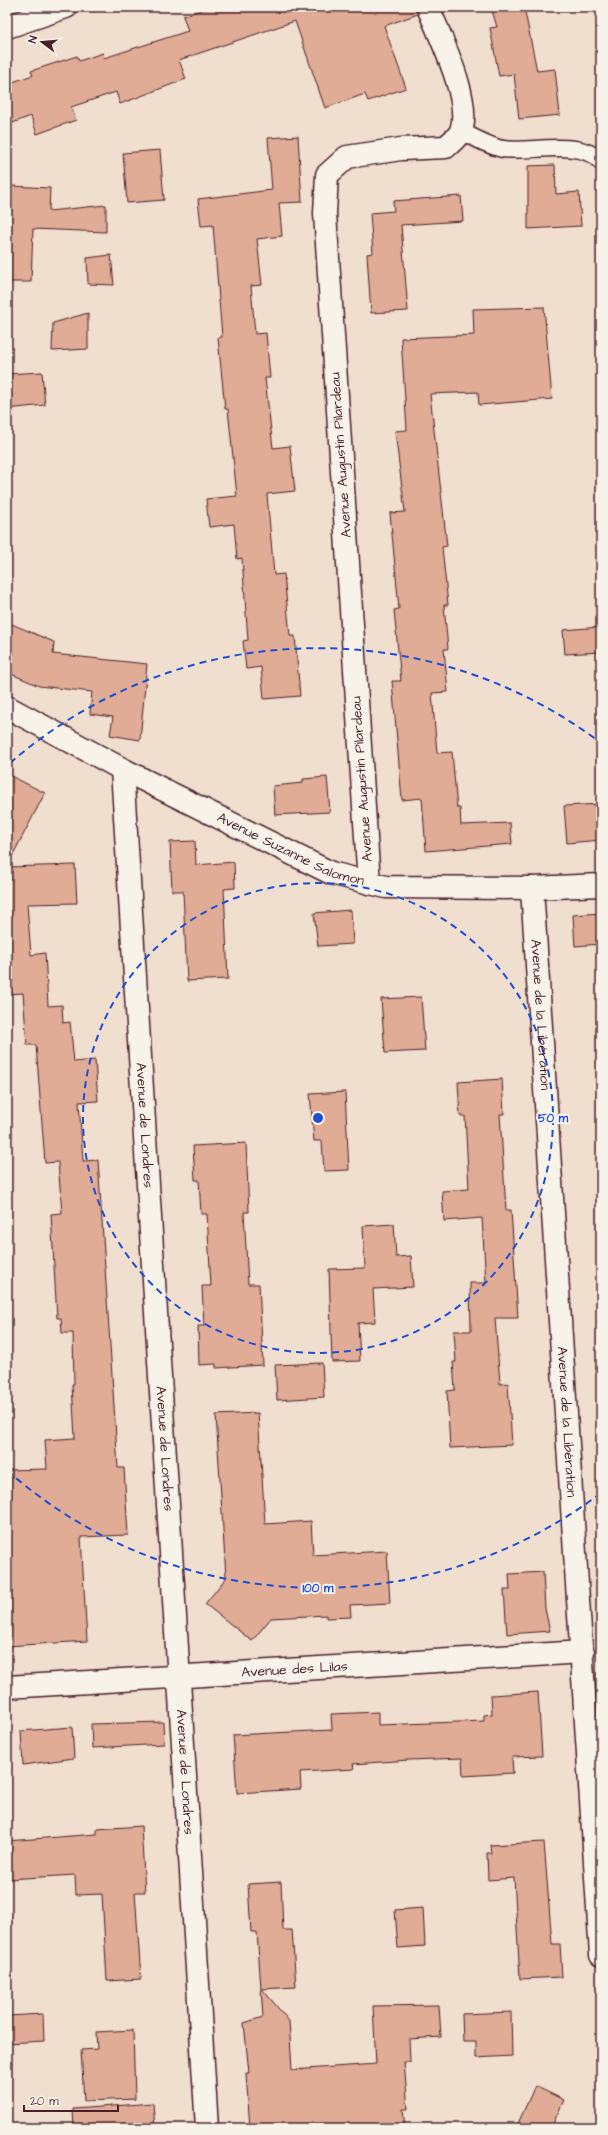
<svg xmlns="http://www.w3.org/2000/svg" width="608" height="2135" font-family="'Architects Daughter',sans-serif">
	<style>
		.building { fill: #e1ac95; stroke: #4a1f2b }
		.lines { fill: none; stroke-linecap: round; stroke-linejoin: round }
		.service-casing { stroke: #4a1f2b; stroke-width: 19 }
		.minor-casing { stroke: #4a1f2b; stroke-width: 25 }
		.service { stroke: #f7f3e8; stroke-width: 16 }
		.minor { stroke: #f7f3e8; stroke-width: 22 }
		.ring { fill: none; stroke: #1d4ed8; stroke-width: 2; stroke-dasharray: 7 5 }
		.labels { text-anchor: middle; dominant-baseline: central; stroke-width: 4; stroke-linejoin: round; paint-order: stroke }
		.street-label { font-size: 14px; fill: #4a1f2b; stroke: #f7f3e8 }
		.centre { fill: #1d4ed8; stroke: #f7f3e8; stroke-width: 2 }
		.ring-label { font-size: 12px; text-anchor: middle; font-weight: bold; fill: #1d4ed8; stroke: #f7f3e8; stroke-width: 4; stroke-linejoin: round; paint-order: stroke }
	</style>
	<rect width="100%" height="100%" fill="#f0decf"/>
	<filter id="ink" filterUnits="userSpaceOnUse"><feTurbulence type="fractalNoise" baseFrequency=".025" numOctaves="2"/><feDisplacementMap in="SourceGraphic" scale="8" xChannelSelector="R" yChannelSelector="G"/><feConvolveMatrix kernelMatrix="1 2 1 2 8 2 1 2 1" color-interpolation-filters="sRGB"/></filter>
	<g filter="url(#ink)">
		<g class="building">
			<polygon points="210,7 416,7 418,14 384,26 406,88 368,101 365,94 325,108 295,21 179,60 186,79 120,104 116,92 71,107 76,120 37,134 31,116 7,125 7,84 33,75 31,71 77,56 79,61 103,53 104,58 188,31 183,16"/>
			<polygon points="491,7 524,7 537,71 555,69 560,115 519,119 514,74 499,76 490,28 497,27"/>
			<polygon points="298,136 302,202 279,203 282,236 257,239 262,285 251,286 255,334 266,333 270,378 265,378 273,448 290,446 295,491 267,494 274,575 284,574 290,636 295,636 300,696 264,699 261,667 246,669 243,641 248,640 242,558 237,559 234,524 209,527 206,499 237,496 228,409 225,409 218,338 222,337 213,225 201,226 198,199 272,190 268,138"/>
			<polygon points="160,150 164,200 127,203 123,153"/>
			<polygon points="555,165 556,194 579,192 581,226 528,229 528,166"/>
			<polygon points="11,186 50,188 49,211 106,205 106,232 33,229 31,282 7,282"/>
			<polygon points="461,196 463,221 401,225 408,311 371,313 367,254 373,253 370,213 394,211 393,201"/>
			<polygon points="111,255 114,285 88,284 87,258"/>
			<polygon points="544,307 552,399 479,405 478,392 430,394 447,546 442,547 448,605 444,605 448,649 444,649 448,692 432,693 437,753 452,752 457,808 460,808 461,825 510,823 512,844 426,851 422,798 402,800 392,681 401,681 394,610 399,609 390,513 405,512 395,431 407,430 401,338 474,335 473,309"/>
			<polygon points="88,313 88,349 52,351 53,323"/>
			<polygon points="42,372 45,405 7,409 7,374"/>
			<polygon points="7,622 54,642 53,654 147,664 140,740 110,735 113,717 90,714 92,692 39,686 7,672"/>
			<polygon points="601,627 601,652 565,654 563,630"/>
			<polygon points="7,774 45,793 7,866"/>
			<polygon points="327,777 330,812 275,815 273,786 303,783 303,779"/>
			<polygon points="601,804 601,840 567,843 564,806"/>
			<polygon points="195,841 196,865 234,862 235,888 224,889 228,979 187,981 183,891 172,891 170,842"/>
			<polygon points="75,865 77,903 27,904 31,955 45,953 48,1006 62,1005 63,1023 70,1022 74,1062 95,1060 98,1101 79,1102 83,1161 98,1160 118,1468 124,1468 128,1535 81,1537 87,1641 7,1646 7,1470 47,1469 45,1440 75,1438 72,1384 74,1384 73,1333 62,1333 61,1318 57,1318 51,1214 62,1213 58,1162 45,1163 36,1045 27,1045 23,993 7,994 7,867"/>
			<polygon points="351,910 353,944 318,946 314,913"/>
			<polygon points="601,913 601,944 575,946 573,915"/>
			<polygon points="421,997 425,1051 385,1053 381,999"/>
			<polygon points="502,1079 504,1114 500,1114 506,1210 511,1210 518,1318 495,1318 500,1384 508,1383 512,1445 450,1448 447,1391 455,1390 453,1362 456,1362 454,1331 471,1331 470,1283 486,1283 482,1218 444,1221 442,1191 469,1189 465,1116 460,1116 458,1082"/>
			<polygon points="345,1092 349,1170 324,1171 322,1141 314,1141 310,1094"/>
			<polygon points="246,1143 249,1212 244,1212 248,1284 259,1284 263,1365 216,1368 216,1364 199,1365 198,1326 204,1326 202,1286 211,1286 207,1214 201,1214 199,1180 195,1180 193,1146"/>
			<polygon points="394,1224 396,1257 411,1256 413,1287 373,1289 375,1322 358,1323 360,1361 332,1362 329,1269 365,1268 363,1226"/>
			<polygon points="322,1363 324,1397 277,1400 275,1365"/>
			<polygon points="258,1413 265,1524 311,1521 313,1555 387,1551 390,1603 350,1605 351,1617 326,1618 326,1615 271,1618 252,1641 205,1604 226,1578 216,1415"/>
			<polygon points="543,1572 545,1609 550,1631 507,1634 504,1590 510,1590 509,1574"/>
			<polygon points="538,1692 542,1756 512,1757 513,1773 463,1776 462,1758 409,1760 353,1764 354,1769 300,1772 301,1789 237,1793 233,1735 332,1730 331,1714 378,1712 378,1725 484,1721 484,1715 492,1714 491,1695"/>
			<polygon points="163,1722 164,1744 92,1748 91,1724"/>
			<polygon points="72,1727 74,1758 23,1765 21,1731"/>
			<polygon points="141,1826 145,1892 135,1892 141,1979 107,1981 102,1894 76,1895 75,1875 7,1879 7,1841 97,1834 97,1829"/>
			<polygon points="544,1842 552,1944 560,1944 562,1977 520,1979 514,1878 488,1880 487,1853 491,1853 490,1845"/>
			<polygon points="281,1882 283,1930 292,1930 296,1987 262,1989 289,2021 292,2070 376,2064 373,2006 439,2005 441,2037 409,2039 410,2062 404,2062 408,2109 403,2109 405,2128 250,2128 246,2073 249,2073 244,2023 263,2017 257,1932 251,1932 248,1884"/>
			<polygon points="423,1908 425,1946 398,1948 395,1910"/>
			<polygon points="511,2012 512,2056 476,2058 476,2042 463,2042 462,2014"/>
			<polygon points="43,2014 44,2041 7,2043 7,2016"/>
			<polygon points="133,2030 135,2099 84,2101 81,2050 97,2049 96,2032"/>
			<polygon points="535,2086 564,2100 551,2128 516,2128"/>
			<polygon points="153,2103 155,2128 74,2128 73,2109"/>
		</g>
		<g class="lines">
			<g class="service-casing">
				<path id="service" d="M461,131C473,137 490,147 503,149C531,153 582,138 601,162"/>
			</g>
			<g class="minor-casing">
				<g id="minor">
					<polyline points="7,27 66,7"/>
					<path id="s1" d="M7,707L122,769L331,873L386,887L532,888L601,885"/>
					<path id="s2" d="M122,769L207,2128"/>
					<path d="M369,883L325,213L327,175L347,157L401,149L446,147C450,143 459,136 461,131C472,100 440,37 428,7"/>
					<path id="s3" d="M532,888L601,1955"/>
					<path id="s4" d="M7,1687L583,1652"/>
				</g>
			</g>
			<use href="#service" class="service"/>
			<use href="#minor" class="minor"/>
		</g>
	</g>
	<g class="ring">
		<circle cx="318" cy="1118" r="235"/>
		<path d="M601 1493A470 470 0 0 1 10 1473M10 763A470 470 0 0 1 601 743"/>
	</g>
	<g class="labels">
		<g class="street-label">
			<text transform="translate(341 455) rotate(-94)">Avenue Augustin Pilardeau</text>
			<text transform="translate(362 779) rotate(-94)">Avenue Augustin Pilardeau</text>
			<text stroke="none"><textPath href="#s1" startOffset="318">Avenue Suzanne Salomon</textPath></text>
			<text stroke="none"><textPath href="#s3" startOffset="127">Avenue de la Libération</textPath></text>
			<text stroke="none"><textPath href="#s2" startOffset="357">Avenue de Londres</textPath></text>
			<text stroke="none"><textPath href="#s3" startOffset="535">Avenue de la Libération</textPath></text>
			<text stroke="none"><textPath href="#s2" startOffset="681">Avenue de Londres</textPath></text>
			<text stroke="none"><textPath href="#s4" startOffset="288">Avenue des Lilas</textPath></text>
			<text stroke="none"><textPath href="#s2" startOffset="1005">Avenue de Londres</textPath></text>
		</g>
	</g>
	<circle cx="318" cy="1118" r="6" class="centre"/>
	<g class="ring-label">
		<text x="553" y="1122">50 m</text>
		<text x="318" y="1592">100 m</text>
	</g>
	<rect width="608" height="2135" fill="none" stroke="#f7f3e8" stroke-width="24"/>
	<rect x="12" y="12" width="584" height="2111" fill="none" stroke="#4a1f2b" stroke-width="1.5" filter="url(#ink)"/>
	<g transform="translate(42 42) rotate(286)" stroke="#f7f3e8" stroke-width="3" paint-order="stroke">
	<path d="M0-3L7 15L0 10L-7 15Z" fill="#4a1f2b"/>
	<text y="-6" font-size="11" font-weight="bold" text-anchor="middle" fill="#4a1f2b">N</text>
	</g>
	<path d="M24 2105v6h94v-6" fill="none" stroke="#4a1f2b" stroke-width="2"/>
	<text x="30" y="2105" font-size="12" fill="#4a1f2b" stroke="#f7f3e8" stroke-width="3" paint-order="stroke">20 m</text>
</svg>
